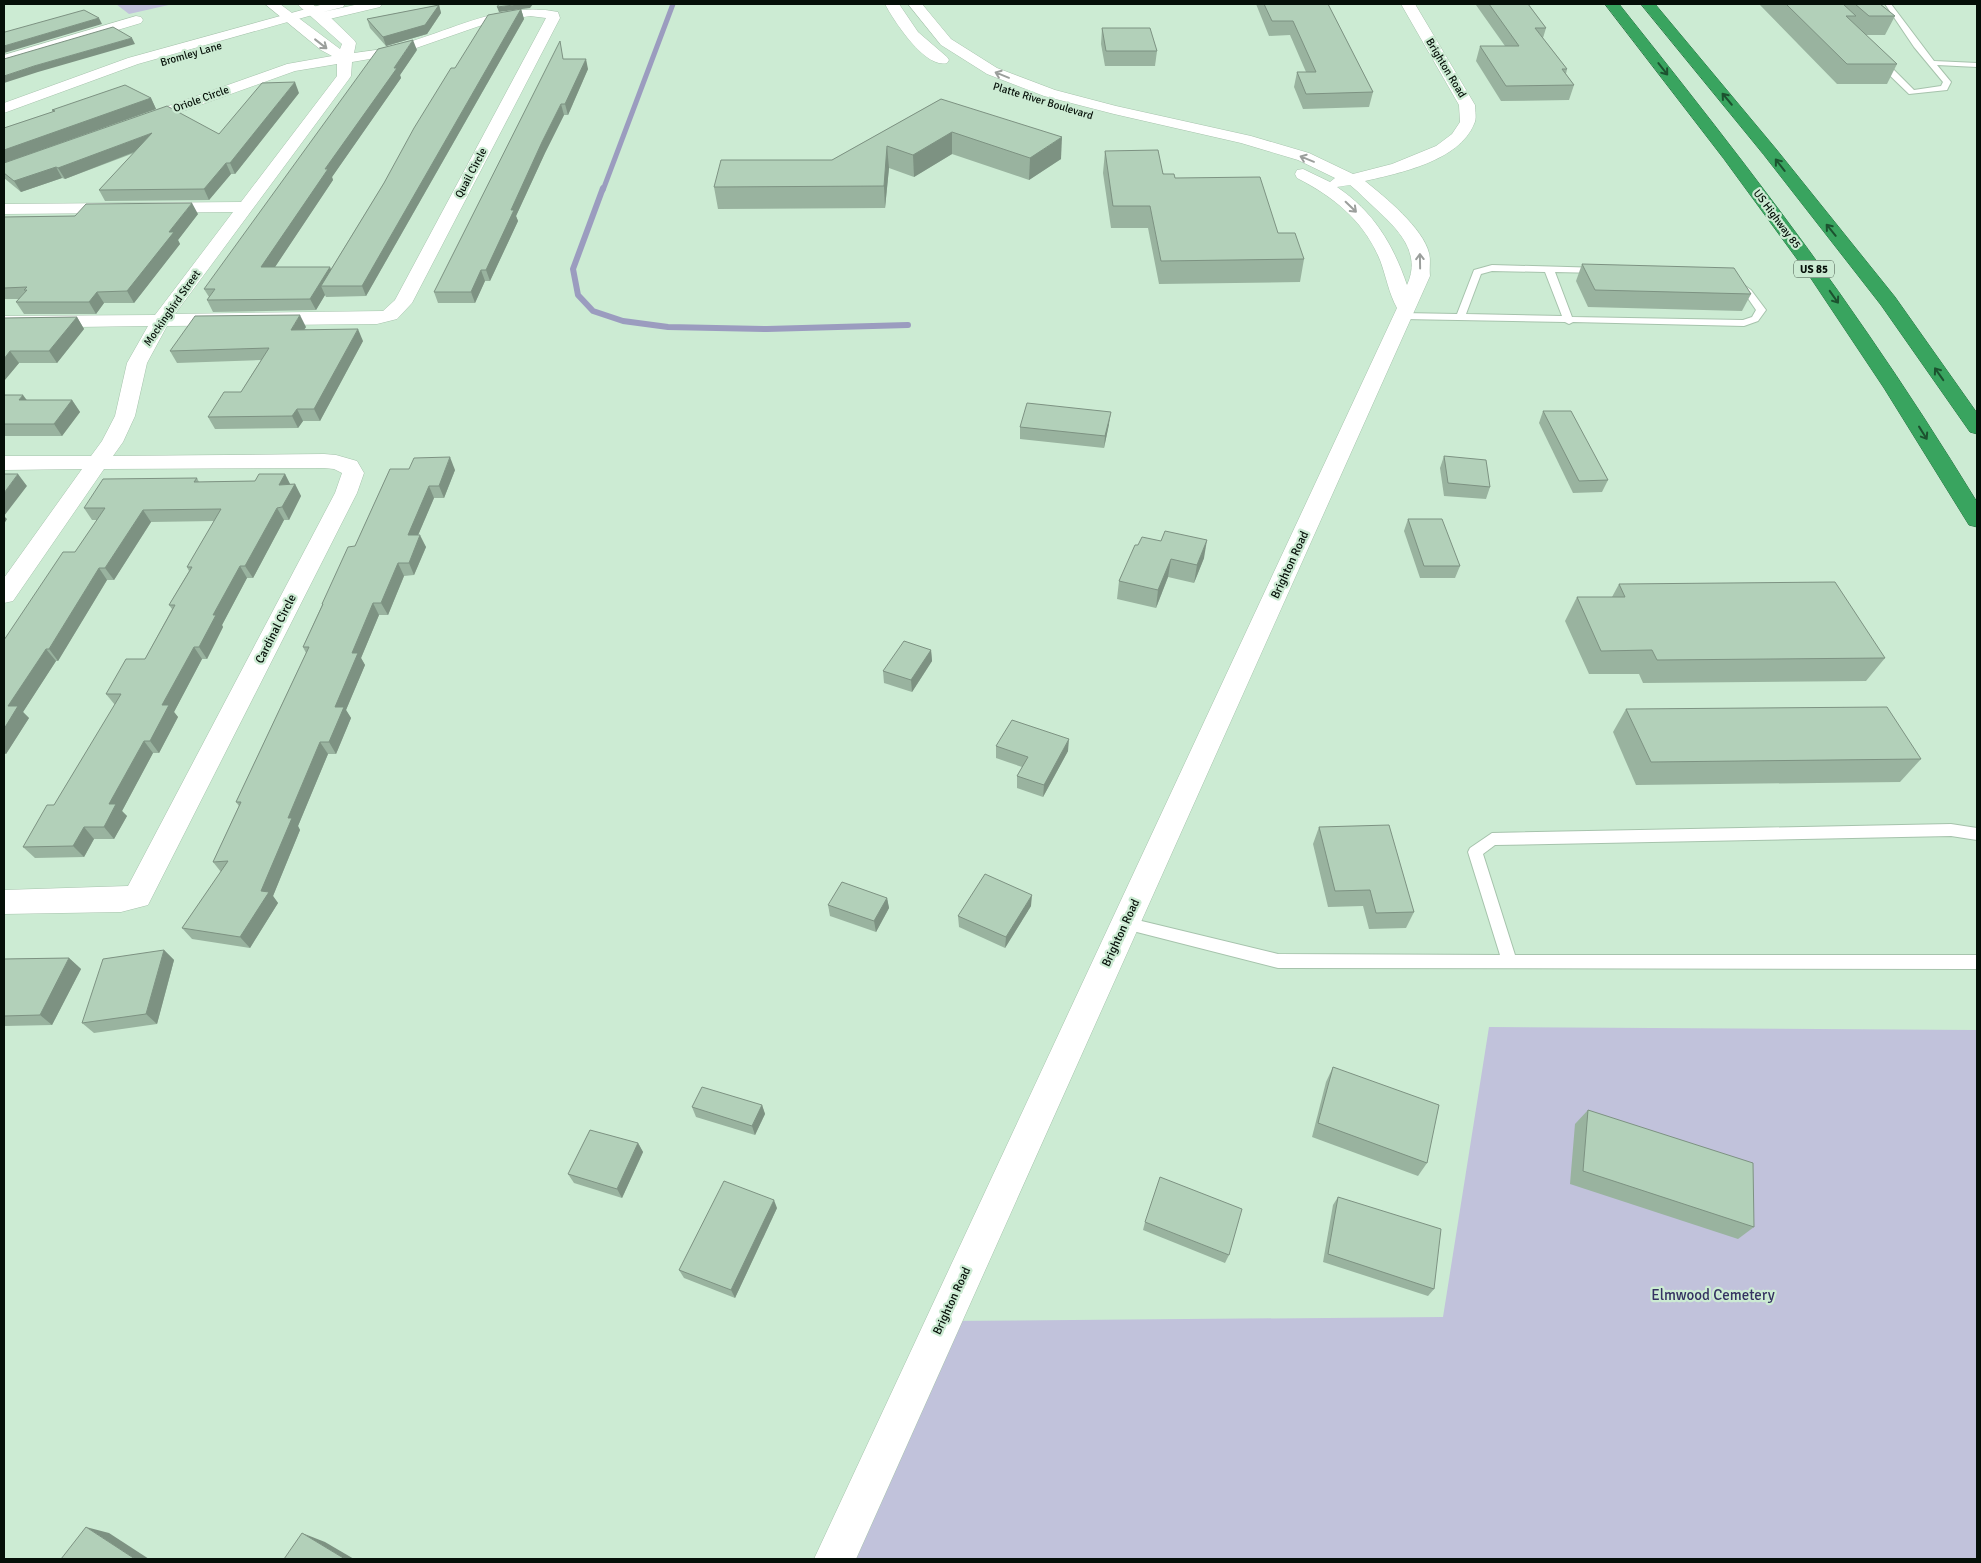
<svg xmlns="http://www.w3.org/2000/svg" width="1981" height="1563" font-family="Signika,sans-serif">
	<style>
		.green { fill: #c1c2db }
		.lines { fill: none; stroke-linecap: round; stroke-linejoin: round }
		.stream-far1 { stroke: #9b9cbf; stroke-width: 5 }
		.stream { stroke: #9b9cbf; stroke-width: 6 }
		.lane-casing { stroke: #a6c3ac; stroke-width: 2 }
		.street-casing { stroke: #a6c3ac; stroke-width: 1 }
		.secondary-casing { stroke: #a6c3ac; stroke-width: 1 }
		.highway-casing { stroke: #277041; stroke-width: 1 }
		.lane { fill: #fff; fill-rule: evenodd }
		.street { fill: #fff; fill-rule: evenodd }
		.secondary { fill: #fff; fill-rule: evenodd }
		.highway { fill: #39a45f; fill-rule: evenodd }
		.wall { fill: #99b39f }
		.shaded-wall { fill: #7d9282 }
		.building { fill: #b2d0b9; stroke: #7d9282 }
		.oneway { stroke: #9b9f9c }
		.oneway2 { stroke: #1c522f }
		.labels { text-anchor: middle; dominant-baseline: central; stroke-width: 4.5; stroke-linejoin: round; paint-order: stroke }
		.far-street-label { font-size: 11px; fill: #050f08; stroke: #ccebd3 }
		.shield { fill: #ccebd3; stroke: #415145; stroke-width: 1 }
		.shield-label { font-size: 11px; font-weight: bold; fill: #050f08 }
		.street-label { font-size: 12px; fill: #050f08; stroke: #ccebd3 }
		.near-park-label { font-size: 15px; fill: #353261; stroke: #ccebd3 }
	</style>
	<rect width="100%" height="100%" fill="#ccebd3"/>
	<g class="green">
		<polygon points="116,4 173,4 129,14"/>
		<polygon points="1489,1027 1977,1030 1977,1559 835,1559 944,1321 1443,1317"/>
	</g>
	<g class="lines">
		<polyline class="stream-far1" points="603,190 673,4"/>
		<polyline class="stream" points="603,188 573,269 578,295 593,311 623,321 668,327 767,329 908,325"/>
		<g class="lane-casing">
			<g id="lane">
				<polygon points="1885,4 1891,4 1934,61 1977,63 1977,67 1937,65 1951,82 1947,90 1909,94 1877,63 1877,59 1883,59 1914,90 1941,86 1943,82 1914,47"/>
				<path d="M1492,265L1602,268V272L1599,273L1555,272L1572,317L1743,320L1752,317L1756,310L1745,294L1733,284L1738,281L1751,290L1766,310L1758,321L1744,326L1573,322L1569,324L1565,322L1403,319L1398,316L1403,313L1457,314L1474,270ZM1492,271L1545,272L1562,316L1466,314L1481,274Z"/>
				<polygon points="1951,824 1977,828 1977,840 1951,836 1495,845 1483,854 1515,955 1977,955 1977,969 1278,968 1125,929 1120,928 1117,923 1120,918 1125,917 1278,954 1500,955 1468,852 1470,848 1492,833"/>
			</g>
		</g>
		<g class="street-casing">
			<g id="street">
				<path d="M265,4H280L340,49L342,44L297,4H312L327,14L354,40L356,43L354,53C366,51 379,50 391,47C446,34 500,0 558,12L560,18L412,303L397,319L377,324L167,326L147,363L135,416L123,442L113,456L324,454L336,455L357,461L364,473L357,493L148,905L121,912L4,914V890L128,886L335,493L342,473L334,469L324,468L104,469L13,601L4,603V578L82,469L4,470V456H91L102,441L115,416L127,363L148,326L4,328V316L155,315L233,212L4,214V204L241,202L337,76V64L295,71L144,125H132L130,122L132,119L287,64L332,56L321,50ZM530,16L546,18L395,300L383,311L175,314L349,79L351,76L352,62L399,54L488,23Z"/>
				<polygon points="136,16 141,17 143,20 141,23 4,64 4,55"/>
			</g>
		</g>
		<g class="secondary-casing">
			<g id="secondary">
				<polygon points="324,4 345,4 343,7 323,12 359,4 382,4 380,7 321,21 316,20 314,17 316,14 138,64 4,113 4,103 128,58"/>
				<path d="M885,4H899L918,32L947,57L949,60L947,63C925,69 894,21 885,4Z"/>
				<path d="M908,4H922L951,39L997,68L1055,90L1116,106L1251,136L1309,153L1353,174L1392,164L1436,146L1452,134L1460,122L1459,105L1401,4H1415L1475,105C1475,111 1477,119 1474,124C1459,161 1400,173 1365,181C1385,197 1423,228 1429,253C1431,260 1429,268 1430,276L856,1559H814L1397,308C1389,294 1386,276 1380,260C1364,221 1334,197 1297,178L1295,174L1297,170L1303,169L1330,182L1335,178L1298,160L1241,143L1114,114L1044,96L987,74L941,45ZM1350,185C1359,192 1367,201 1376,209C1398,229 1422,253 1407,285C1393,244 1373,211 1337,187Z"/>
			</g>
		</g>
		<g class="highway-casing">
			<g id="highway">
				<path d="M1605,4H1619C1705,112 1790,220 1868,334C1906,389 1942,445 1977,502V527L1969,525L1884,388L1808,274L1724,159Z"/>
				<polygon points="1641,4 1655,4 1776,149 1895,297 1977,413 1977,434 1970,432 1881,305 1764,155"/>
			</g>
		</g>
		<use href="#lane" class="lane"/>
		<use href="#street" class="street"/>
		<use href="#secondary" class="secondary"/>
		<use href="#highway" class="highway"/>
	</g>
	<g class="wall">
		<polygon points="1256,4 1328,4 1373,92 1369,107 1303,109 1294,87 1297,72 1306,72 1290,35 1269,36"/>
		<polygon points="1476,4 1528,4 1546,28 1543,38 1567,69 1566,74 1574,85 1569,100 1501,101 1476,61 1480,46 1505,46 1476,5"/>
		<polygon points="1759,4 1880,4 1895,16 1885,35 1866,35 1897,64 1887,84 1837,84"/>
		<polygon points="439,5 441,13 427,34 386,46 370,28 367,19"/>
		<polygon points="521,9 524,19 366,296 326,297 325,295 316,310 213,312 207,300 209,297 204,289 417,50 400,75 401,78 332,177 333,180 275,267 331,269 455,68"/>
		<polygon points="1102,28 1157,51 1155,66 1105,66 1101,44"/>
		<polygon points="564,59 588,69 568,115 564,115 545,153 516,216 518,221 490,281 485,281 475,303 438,303 434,292"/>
		<polygon points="299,93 235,174 231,174 209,200 105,201 99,190 134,153 65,179 62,178 21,192 4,178 4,128 53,112 52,110 151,98 156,109 13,160 219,134"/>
		<polygon points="941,99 1061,159 1029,180 952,154 914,177 889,168 885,208 718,209 714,187 832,160"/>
		<polygon points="1105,151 1175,178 1278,233 1304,259 1300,282 1159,284 1148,228 1111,228 1103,173"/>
		<polygon points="198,214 178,240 180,244 134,303 104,303 96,314 24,314 16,302 19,299 4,299 4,217"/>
		<polygon points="1582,264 1751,294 1742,311 1588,307 1576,281"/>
		<polygon points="77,317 84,329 57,363 19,363 4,381 4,318"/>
		<polygon points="306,327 304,329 363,341 320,421 303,421 298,428 215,429 208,417 241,392 261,360 177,363 170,351"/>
		<polygon points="4,395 27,400 72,400 80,412 62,436 4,436"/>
		<polygon points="1543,411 1608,480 1602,492 1573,493 1539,423"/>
		<polygon points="1109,424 1104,448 1020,439 1020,427"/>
		<polygon points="1444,456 1490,487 1486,499 1444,496 1440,468"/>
		<polygon points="390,469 455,470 444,498 434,498 418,535 426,547 414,575 404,576 388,615 379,615 361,658 365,665 346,710 351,718 336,754 328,754 298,826 300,830 273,896 278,903 250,948 192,939 182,928 221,872 213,862 239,806 236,802 306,653 303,647 322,605 322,604 355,546"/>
		<polygon points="285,474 290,484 295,484 301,496 289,520 284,520 253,578 247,578 222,625 223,627 207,659 202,659 174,712 178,717 159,753 153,753 122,811 127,816 114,839 94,839 84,857 35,858 23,847 54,805 115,705 106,694 145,659 172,609 169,605 189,571 187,567 214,521 151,522 114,580 107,580 58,661 56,661 23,712 29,718 6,754 4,754 4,640 75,552 97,520 92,520 84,508 197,478 199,482 255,481"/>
		<polygon points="1408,519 1460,566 1455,578 1420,578 1404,531"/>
		<polygon points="1138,545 1204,558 1194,583 1168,577 1156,608 1117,599 1119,581"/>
		<polygon points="1619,584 1885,658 1866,681 1643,683 1639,674 1589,674 1565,621 1577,597 1612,597"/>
		<polygon points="931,650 932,661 912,692 884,683 883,671"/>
		<polygon points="1626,709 1921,759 1900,782 1636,785 1613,732"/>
		<polygon points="996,746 1068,751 1043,797 1017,788 1017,776 1022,767 996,758"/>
		<polygon points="1319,827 1414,912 1406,928 1369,929 1363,906 1328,907 1313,844"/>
		<polygon points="887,898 889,908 876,932 830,916 828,905"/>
		<polygon points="1031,906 1005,948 959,927 958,916"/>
		<polygon points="164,950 174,960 157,1024 94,1033 82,1023"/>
		<polygon points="69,958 81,969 52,1025 4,1026 4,959"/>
		<polygon points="1333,1067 1427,1163 1418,1176 1312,1137 1326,1082"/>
		<polygon points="762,1105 765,1114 755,1135 696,1117 692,1107"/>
		<polygon points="1588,1110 1754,1227 1738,1239 1570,1184 1575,1124"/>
		<polygon points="638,1143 643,1152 622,1198 574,1183 568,1174"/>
		<polygon points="1338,1197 1434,1289 1428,1296 1323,1262 1333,1205"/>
		<polygon points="777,1208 735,1298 684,1278 679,1270"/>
		<polygon points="1145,1222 1229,1255 1225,1263 1143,1230"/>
	</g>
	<g class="shaded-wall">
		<polygon points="522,4 533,4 530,8 499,12 497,7"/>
		<polygon points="439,5 441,13 427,34 386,46 383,37"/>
		<polygon points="521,9 524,19 366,296 362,286"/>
		<polygon points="99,18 102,24 4,53 4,46"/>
		<polygon points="132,38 135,44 38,72 4,83 4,76 34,66"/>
		<polygon points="413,40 417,50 400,75 401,78 332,177 333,180 267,279 261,267 325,169"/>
		<polygon points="586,59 588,69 568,115 565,104"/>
		<polygon points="295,82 299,93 235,174 230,163"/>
		<polygon points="151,98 156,109 4,163 4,150"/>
		<polygon points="561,104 564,115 545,153 516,216 518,221 490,281 486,270 511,210 542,142"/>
		<polygon points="952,132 952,154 914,177 913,155"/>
		<polygon points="152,133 157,143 65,179 58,168"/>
		<polygon points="1062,137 1061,159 1029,180 1030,158"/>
		<polygon points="887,146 889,168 885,208 884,186"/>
		<polygon points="226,163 231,174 209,200 204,189"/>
		<polygon points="56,167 62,178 21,192 14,181"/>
		<polygon points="192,203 198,214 178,240 180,244 134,303 127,291 169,232"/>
		<polygon points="330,267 335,278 321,286 325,295 316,310 310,299"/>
		<polygon points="481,270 485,281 475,303 471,292"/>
		<polygon points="97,292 104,303 96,314 89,302"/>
		<polygon points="300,315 306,327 297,341 291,330"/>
		<polygon points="77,317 84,329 57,363 49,351"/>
		<polygon points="358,329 363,341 320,421 314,409"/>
		<polygon points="10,351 19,363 4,381 4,359"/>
		<polygon points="23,395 32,407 19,400"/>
		<polygon points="72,400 80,412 62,436 54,424"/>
		<polygon points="297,409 303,421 298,428 292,416"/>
		<polygon points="1111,412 1109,424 1104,448 1105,436"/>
		<polygon points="450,457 455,470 444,498 439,486"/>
		<polygon points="18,474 27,486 4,516 7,519 4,524 4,493"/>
		<polygon points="285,474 291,486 279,485"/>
		<polygon points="295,484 301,496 289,520 282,507"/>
		<polygon points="429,486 434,498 413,547 408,535"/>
		<polygon points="277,508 284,520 253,578 245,566"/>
		<polygon points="143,510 151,522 114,580 105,568"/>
		<polygon points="420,535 426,547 414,575 409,563"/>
		<polygon points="1207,540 1204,558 1194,583 1197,565"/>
		<polygon points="1171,559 1168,577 1156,608 1158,590"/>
		<polygon points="398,563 404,576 388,615 381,603"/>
		<polygon points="240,566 247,578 222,625 223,627 207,659 199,647 213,615"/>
		<polygon points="99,568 107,580 58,661 49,649"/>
		<polygon points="373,603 379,615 361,658 365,665 346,710 351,718 336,754 329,742 335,707 352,653"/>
		<polygon points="194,647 202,659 174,712 178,717 159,753 150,741 162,705"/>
		<polygon points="46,649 56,661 23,712 29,718 6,754 4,751 4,729 8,706"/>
		<polygon points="931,650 932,661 912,692 911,680"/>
		<polygon points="1069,739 1068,751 1043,797 1044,785"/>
		<polygon points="144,741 153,753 122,811 127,816 114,839 104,827 109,804"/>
		<polygon points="320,742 328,754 298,826 300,830 273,896 278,903 250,948 240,937 261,891 288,818"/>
		<polygon points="84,827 94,839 84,857 73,846"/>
		<polygon points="1032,895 1031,906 1005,948 1006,937"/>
		<polygon points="887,898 889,908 876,932 874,921"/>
		<polygon points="164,950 174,960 157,1024 146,1014"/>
		<polygon points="69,958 81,969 52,1025 40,1015"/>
		<polygon points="762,1105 765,1114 755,1135 752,1126"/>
		<polygon points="638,1143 643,1152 622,1198 617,1189"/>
		<polygon points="774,1200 777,1208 735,1298 731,1290"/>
		<polygon points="86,1527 109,1533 149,1559 135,1559"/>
		<polygon points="302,1533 325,1542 354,1559 345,1559"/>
	</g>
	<g class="building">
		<polygon points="499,4 522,4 497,7"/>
		<polygon points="1264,4 1328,4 1373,92 1306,94 1297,72 1316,72 1293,21 1272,21"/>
		<polygon points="1489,4 1528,4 1546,28 1535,28 1567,69 1562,69 1574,85 1506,86 1480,46 1519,46"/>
		<polygon points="1786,4 1843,4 1856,16 1846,16 1897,64 1847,64"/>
		<polygon points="1855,4 1880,4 1895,16 1869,16"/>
		<polygon points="439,5 425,25 383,37 367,19"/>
		<polygon points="521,9 362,286 321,286 384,183 414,128 451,68 455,68 488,15"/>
		<polygon points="84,10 99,18 4,46 4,31 5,32"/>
		<polygon points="113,27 132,38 34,66 4,76 4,59"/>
		<polygon points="1102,28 1150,28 1157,51 1106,51"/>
		<polygon points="413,40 394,68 397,68 325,169 328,169 261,267 330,267 310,299 207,300 215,289 204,289 378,49"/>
		<polygon points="560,41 563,59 586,59 565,104 561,104 542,142 511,210 514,210 486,270 481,270 471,292 434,292"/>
		<polygon points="295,82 230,163 226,163 204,189 99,190 152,133 58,168 56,167 14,181 4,173 4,163 167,106 219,134 262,83"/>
		<polygon points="125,85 151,98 4,150 4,128 55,111 52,110"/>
		<polygon points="941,99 1062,137 1030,158 952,132 913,155 887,146 884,186 714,187 721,160 832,160"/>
		<polygon points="1158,150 1163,174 1174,174 1175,178 1260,177 1278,233 1295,233 1304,259 1161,261 1150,206 1113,206 1105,151"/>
		<polygon points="192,203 169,232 174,232 127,291 97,292 89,302 16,302 27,290 24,290 27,287 4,288 4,217 75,216 86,204"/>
		<polygon points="1582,264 1734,268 1751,294 1595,290"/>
		<polygon points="300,315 291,330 358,329 314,409 297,409 292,416 208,417 224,392 241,392 269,348 170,351 195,316"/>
		<polygon points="77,317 49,351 10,351 4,359 4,318"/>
		<polygon points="4,395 23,395 19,400 72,400 54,424 4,424"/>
		<polygon points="1027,403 1111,412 1105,436 1020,427"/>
		<polygon points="1543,411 1571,411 1608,480 1579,481"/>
		<polygon points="1444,456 1486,460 1490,487 1448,483"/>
		<polygon points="450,457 439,486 429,486 408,535 420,535 409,563 398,563 381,603 373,603 352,653 358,653 335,707 344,707 329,742 320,742 288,818 292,818 261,891 269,892 240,937 182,928 228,861 213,862 241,802 236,802 309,647 303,647 323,604 322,604 348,547 355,546 390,469 409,469 414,458"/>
		<polygon points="4,474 18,474 4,493"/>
		<polygon points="259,474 285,474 279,485 295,484 282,507 277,508 245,566 240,566 213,615 216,615 199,647 194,647 162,705 169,705 150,741 144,741 109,804 116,804 104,827 84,827 73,846 23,847 47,805 54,805 121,694 106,694 126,659 145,659 175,605 169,605 192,567 187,567 221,509 143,510 105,568 99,568 49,649 46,649 8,706 18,706 4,729 4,640 63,552 75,552 105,508 84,508 103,479 197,478 194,482 255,481"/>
		<polygon points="1408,519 1442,519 1460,566 1424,566"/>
		<polygon points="1165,531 1207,540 1197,565 1171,559 1158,590 1119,581 1135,545 1138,545 1142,537 1161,541"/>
		<polygon points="1835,582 1885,658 1657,660 1652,650 1601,651 1577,597 1625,597 1619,584"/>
		<polygon points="904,641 931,650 911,680 883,671"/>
		<polygon points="1887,707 1921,759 1651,762 1626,709"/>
		<polygon points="1012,720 1069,739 1044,785 1017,776 1028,757 996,746"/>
		<polygon points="1389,825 1414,912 1376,913 1370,890 1335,891 1319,827"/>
		<polygon points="985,874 1032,895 1006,937 958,916"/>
		<polygon points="842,882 887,898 874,921 828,905"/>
		<polygon points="164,950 146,1014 82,1023 103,959"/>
		<polygon points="69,958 40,1015 4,1016 4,959"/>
		<polygon points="1333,1067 1439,1105 1427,1163 1318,1123"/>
		<polygon points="702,1087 762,1105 752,1126 692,1107"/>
		<polygon points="1588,1110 1753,1163 1754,1227 1583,1171"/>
		<polygon points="590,1130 638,1143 617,1189 568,1174"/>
		<polygon points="1160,1177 1242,1209 1229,1255 1145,1222"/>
		<polygon points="724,1181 774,1200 731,1290 679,1270"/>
		<polygon points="1338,1197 1441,1229 1434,1289 1328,1254"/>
		<polygon points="86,1527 135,1559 61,1559"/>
		<polygon points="302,1533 345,1559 284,1559"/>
	</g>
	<defs><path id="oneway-shaft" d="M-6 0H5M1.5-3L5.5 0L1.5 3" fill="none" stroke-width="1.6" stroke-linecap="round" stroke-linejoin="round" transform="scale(1.25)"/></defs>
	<g class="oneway">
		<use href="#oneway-shaft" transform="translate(321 44) rotate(38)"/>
		<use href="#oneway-shaft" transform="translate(1002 75) rotate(-158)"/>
		<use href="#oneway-shaft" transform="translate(1307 159) rotate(-158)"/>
		<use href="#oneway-shaft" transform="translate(1351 207) rotate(44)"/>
		<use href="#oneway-shaft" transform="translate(1420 261) rotate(-91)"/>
	</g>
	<g class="oneway2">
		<use href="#oneway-shaft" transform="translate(1663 69) rotate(52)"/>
		<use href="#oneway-shaft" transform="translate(1727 99) rotate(-130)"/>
		<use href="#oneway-shaft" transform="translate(1780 165) rotate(-128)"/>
		<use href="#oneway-shaft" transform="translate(1831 230) rotate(-129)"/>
		<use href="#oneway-shaft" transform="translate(1834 297) rotate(55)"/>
		<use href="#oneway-shaft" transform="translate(1939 374) rotate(-125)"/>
		<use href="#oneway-shaft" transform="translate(1923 433) rotate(58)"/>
	</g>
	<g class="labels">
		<g class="far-street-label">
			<text transform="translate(191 54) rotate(-16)">Bromley Lane</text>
			<text transform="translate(1446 68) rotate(59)">Brighton Road</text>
			<text transform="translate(201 99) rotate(-20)">Oriole Circle</text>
			<text transform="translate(1043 101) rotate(17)">Platte River Boulevard</text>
			<text transform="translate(471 173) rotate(-62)">Quail Circle</text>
			<text transform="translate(1777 219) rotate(53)">US Highway 85</text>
			<text transform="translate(172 308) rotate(-55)">Mockingbird Street</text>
		</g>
		<rect class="shield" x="1794" y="260.5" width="40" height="17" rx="4"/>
		<g class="shield-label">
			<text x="1814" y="269">US 85</text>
		</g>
		<g class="street-label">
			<text transform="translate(1290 565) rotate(-65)">Brighton Road</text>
			<text transform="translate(276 629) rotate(-63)">Cardinal Circle</text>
			<text transform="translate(1121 933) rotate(-65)">Brighton Road</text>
			<text transform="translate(952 1301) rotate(-65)">Brighton Road</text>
		</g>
		<g class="near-park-label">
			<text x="1713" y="1295">Elmwood Cemetery</text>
		</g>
	</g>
	<rect width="1981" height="1563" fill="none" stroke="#050f08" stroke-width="10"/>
</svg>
